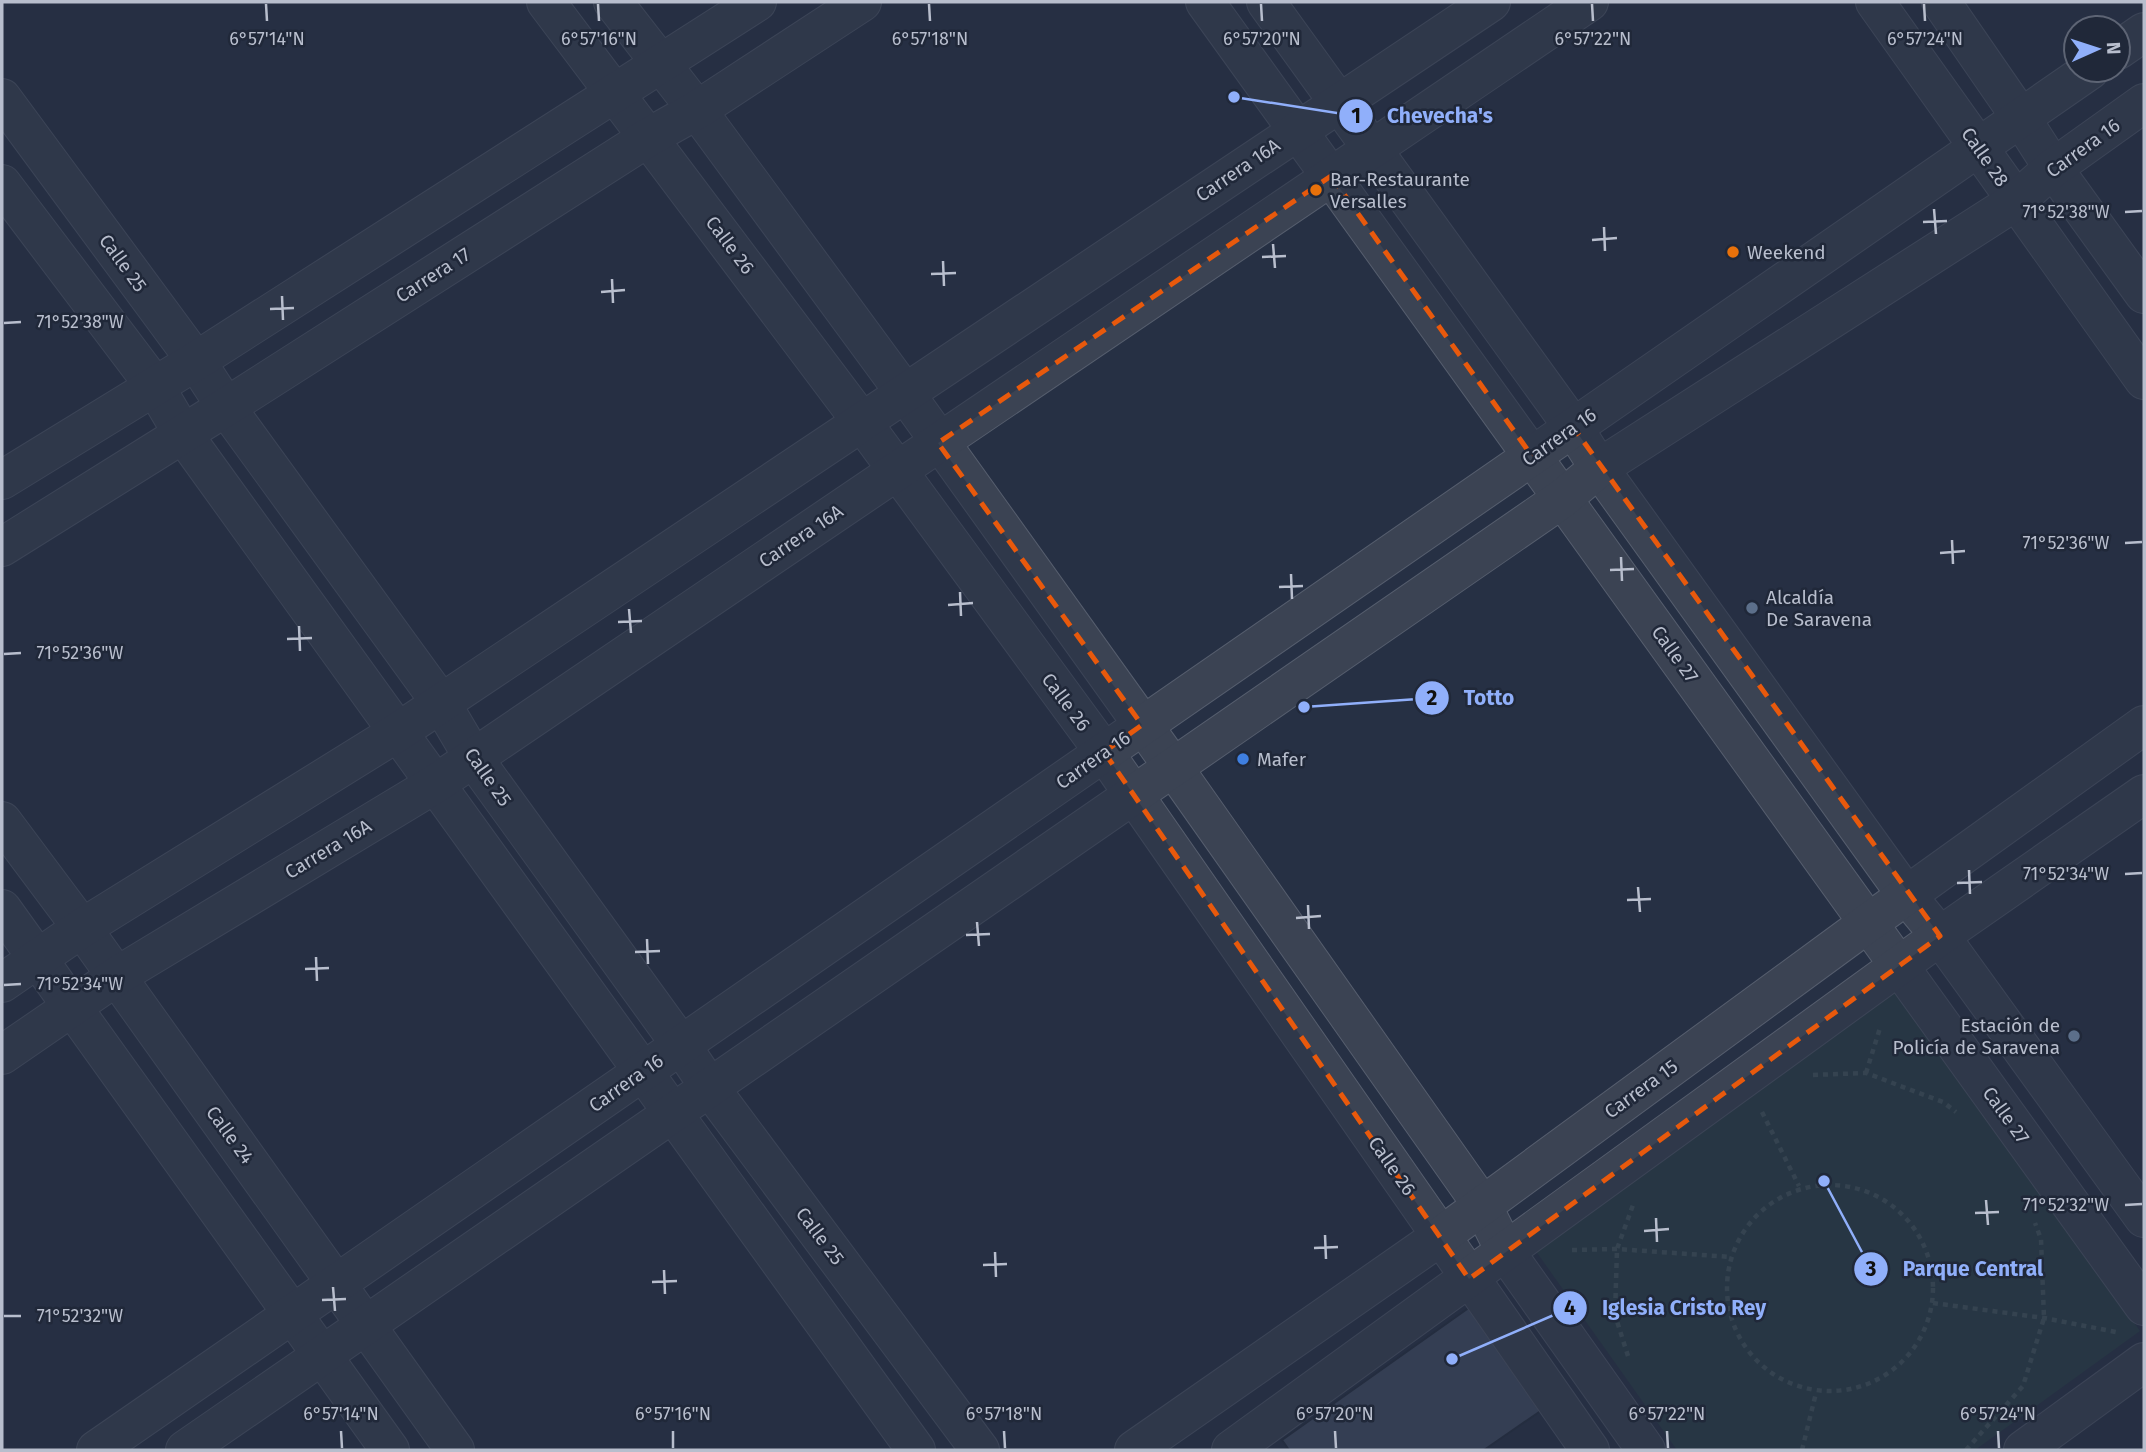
<svg xmlns="http://www.w3.org/2000/svg" width="2146" height="1452" font-family="'Fira Sans',sans-serif">
	<style>
		.green { fill: #293f45 }
		.building { fill: #455066; stroke: #222a3b; stroke-width: 2 }
		.lines { fill: none; stroke-linecap: round; stroke-linejoin: round }
		.minor-casing { stroke: #565e6e; stroke-width: 40 }
		.path { stroke: #475c61; stroke-width: 4.5; stroke-dasharray: 5 5; stroke-linecap: butt }
		.minor { stroke: #3b4353; stroke-width: 38 }
		.marked { fill: none; stroke: #e8590c; stroke-width: 5; stroke-dasharray: 14 9; stroke-linejoin: round }
		.ticks { fill: none; stroke: #b8becd; stroke-width: 2.5 }
		.food-dot { fill: #e8710a; stroke: #202839; stroke-width: 2.5 }
		.service-dot { fill: #5c6f8a; stroke: #202839; stroke-width: 2.5 }
		.shop-dot { fill: #3f7fe0; stroke: #202839; stroke-width: 2.5 }
		.labels { text-anchor: middle; dominant-baseline: central; stroke-width: 5; stroke-linejoin: round; paint-order: stroke }
		.street-label { font-size: 19px; fill: #b8becd; stroke: #202839 }
		.poi-label { font-size: 19px; fill: #b8becd; stroke: #202839; text-anchor: start }
		.ticks-label { font-size: 18px; text-anchor: middle; fill: #b8becd; stroke: #202839; stroke-width: 5; stroke-linejoin: round; paint-order: stroke }
		.leader { fill: none; stroke: #90affa; stroke-width: 2.5 }
		.callout-dot { fill: #90affa; stroke: #202839; stroke-width: 2.5 }
		.mark-label { font-size: 21px; text-anchor: middle; font-weight: bold; fill: #111 }
		.callout-label { font-size: 21px; text-anchor: middle; font-weight: bold; fill: #90affa; stroke: #202839; stroke-width: 5; stroke-linejoin: round; paint-order: stroke }
	</style>
	<rect width="100%" height="100%" fill="#263044"/>
	<polygon class="green" points="1893,986 2140,1331 1975,1450 1677,1450 1533,1247"/>
	<polygon class="building" points="1470,1307 1542,1410 1484,1450 1289,1450 1282,1440"/>
	<g class="lines">
		<g class="minor-casing">
			<g id="minor">
				<polyline points="546,2 862,422 1104,752 1590,1450"/>
				<polyline points="613,2 697,110 905,393 1173,767 1482,1205 1505,1251 1646,1450"/>
				<polyline points="1205,2 2144,1306"/>
				<polyline points="1266,2 1573,427 1599,468 1907,896 1940,936 2144,1218"/>
				<polyline points="1875,2 2144,380"/>
				<polyline points="1941,2 2021,118 2053,168 2144,294"/>
				<polyline points="2118,50 2144,32"/>
				<polyline points="2,98 196,361 226,407 441,703 474,759 681,1045 710,1088 980,1450"/>
				<polyline points="2,184 154,385 183,434 916,1450"/>
				<polyline points="2,480 196,361 757,2"/>
				<polyline points="2,547 226,407 649,137 697,110 862,2"/>
				<polyline points="2,821 82,928 455,1450"/>
				<polyline points="2,909 390,1450"/>
				<polyline points="2,983 82,928 398,732 1491,2"/>
				<polyline points="2,1055 117,976 435,784 1589,2"/>
				<polyline points="96,1450 2090,70"/>
				<polyline points="185,1450 1563,498 1599,468 2016,201 2053,168 2144,103"/>
				<polyline points="1134,1450 1441,1236 1868,923 2144,725"/>
				<polyline points="1231,1450 1940,936 2144,794"/>
				<polyline points="2023,1450 2144,1362"/>
			</g>
		</g>
		<g class="path">
			<polyline points="1866,1073 1880,1028"/>
			<polyline points="1813,1075 1866,1073 1943,1102 1956,1112"/>
			<polyline points="1762,1112 1799,1186"/>
			<circle cx="1830" cy="1288" r="103"/>
			<polyline points="1572,1250 1617,1249 1731,1257"/>
			<polyline points="1933,1303 2044,1318 2116,1332"/>
			<polyline points="1628,1356 1615,1315 1617,1249 1633,1205"/>
			<polyline points="1802,1450 1816,1393"/>
			<polyline points="1966,1450 2023,1386 2044,1318 2041,1239 2035,1223"/>
		</g>
		<use href="#minor" class="minor"/>
	</g>
	<path d="M0 0H2146V1452H0ZM1331,176L1532,456L1573,427L1940,936L1469,1279L1104,752L1142,725L938,443Z" fill="#263044" fill-opacity=".55" fill-rule="evenodd"/>
	<path class="marked" d="M1331,176L1532,456L1573,427L1940,936L1469,1279L1104,752L1142,725L938,443Z"/>
	<path class="ticks" d="M266,4L267,21M598,4L599,21M929,4L930,21M1261,4L1262,21M1592,4L1593,21M1924,4L1925,21M1934,209L1936,234M2125,212L2142,211M1923,222L1947,221M1604,227L1605,251M1592,240L1617,238M1273,244L1275,268M1262,257L1286,256M943,261L944,286M931,274L956,273M612,279L613,303M601,292L625,290M282,296L283,320M270,309L294,308M4,323L21,322M1952,540L1953,564M2125,543L2142,542M1940,553L1965,551M1621,557L1622,581M1610,570L1634,569M1291,574L1292,599M1279,587L1303,586M960,592L961,616M948,605L973,603M629,609L631,633M618,622L642,621M299,626L300,651M287,639L312,638M4,654L21,653M1969,870L1970,894M2125,874L2142,873M1957,883L1982,882M1638,887L1640,912M1627,900L1651,899M1308,905L1309,929M1296,918L1321,916M977,922L979,946M966,935L990,934M647,939L648,964M635,952L660,951M316,957L317,981M305,969L329,968M4,985L21,984M1986,1200L1988,1225M2125,1205L2142,1204M1975,1213L1999,1212M1656,1218L1657,1242M1644,1231L1669,1229M1325,1235L1326,1259M1314,1248L1338,1247M995,1252L996,1277M983,1265L1007,1264M664,1270L665,1294M652,1282L677,1281M333,1287L335,1311M322,1300L346,1299M4,1316H21M341,1431L342,1448M673,1431V1448M1004,1431L1005,1448M1335,1431L1336,1448M1667,1431L1668,1448M1998,1431L1999,1448"/>
	<g class="food-dot">
		<circle cx="1316" cy="190" r="7"/>
		<circle cx="1733" cy="252" r="7"/>
	</g>
	<g class="service-dot">
		<circle cx="1752" cy="608" r="7"/>
		<circle cx="2074" cy="1036" r="7"/>
	</g>
	<circle class="shop-dot" cx="1243" cy="759" r="7"/>
	<g class="labels">
		<g class="street-label">
			<text transform="translate(2083 148) rotate(-36)">Carrera 16</text>
			<text transform="translate(1985 157) rotate(55)">Calle 28</text>
			<text transform="translate(1238 170) rotate(-34)">Carrera 16A</text>
			<text transform="translate(730 245) rotate(53)">Calle 26</text>
			<text transform="translate(123 263) rotate(54)">Calle 25</text>
			<text transform="translate(433 275) rotate(-33)">Carrera 17</text>
			<text transform="translate(1559 437) rotate(-35)">Carrera 16</text>
			<text transform="translate(801 536) rotate(-34)">Carrera 16A</text>
			<text transform="translate(1675 654) rotate(54)">Calle 27</text>
			<text transform="translate(1066 702) rotate(53)">Calle 26</text>
			<text transform="translate(1093 760) rotate(-35)">Carrera 16</text>
			<text transform="translate(488 777) rotate(55)">Calle 25</text>
			<text transform="translate(328 849) rotate(-31)">Carrera 16A</text>
			<text transform="translate(626 1083) rotate(-35)">Carrera 16</text>
			<text transform="translate(1641 1089) rotate(-36)">Carrera 15</text>
			<text transform="translate(2006 1115) rotate(54)">Calle 27</text>
			<text transform="translate(230 1135) rotate(54)">Calle 24</text>
			<text transform="translate(1392 1166) rotate(55)">Calle 26</text>
			<text transform="translate(820 1236) rotate(53)">Calle 25</text>
		</g>
		<g class="poi-label">
			<text x="1330" y="179">Bar-Restaurante<tspan x="1330" dy="22">Versalles</tspan></text>
			<text x="1747" y="252">Weekend</text>
			<text x="1766" y="597">Alcaldía<tspan x="1766" dy="22">De Saravena</tspan></text>
			<text x="1257" y="759">Mafer</text>
			<text x="2060" y="1025" text-anchor="end">Estación de<tspan x="2060" dy="22">Policía de Saravena</tspan></text>
		</g>
	</g>
	<g class="ticks-label">
		<text x="267" y="45">6°57'14"N</text>
		<text x="599" y="45">6°57'16"N</text>
		<text x="930" y="45">6°57'18"N</text>
		<text x="1262" y="45">6°57'20"N</text>
		<text x="1593" y="45">6°57'22"N</text>
		<text x="1925" y="45">6°57'24"N</text>
		<text x="2066" y="218">71°52'38"W</text>
		<text x="80" y="328">71°52'38"W</text>
		<text x="2066" y="549">71°52'36"W</text>
		<text x="80" y="659">71°52'36"W</text>
		<text x="2066" y="880">71°52'34"W</text>
		<text x="80" y="990">71°52'34"W</text>
		<text x="2066" y="1211">71°52'32"W</text>
		<text x="80" y="1322">71°52'32"W</text>
		<text x="341" y="1420">6°57'14"N</text>
		<text x="673" y="1420">6°57'16"N</text>
		<text x="1004" y="1420">6°57'18"N</text>
		<text x="1335" y="1420">6°57'20"N</text>
		<text x="1667" y="1420">6°57'22"N</text>
		<text x="1998" y="1420">6°57'24"N</text>
	</g>
	<path class="leader" d="M1234 97L1356 116M1304 707L1432 698M1824 1181L1871 1269M1452 1359L1570 1308"/>
	<g class="callout-dot">
		<circle cx="1234" cy="97" r="7"/>
		<circle cx="1304" cy="707" r="7"/>
		<circle cx="1824" cy="1181" r="7"/>
		<circle cx="1452" cy="1359" r="7"/>
		<circle cx="1356" cy="116" r="18"/>
		<circle cx="1432" cy="698" r="18"/>
		<circle cx="1871" cy="1269" r="18"/>
		<circle cx="1570" cy="1308" r="18"/>
	</g>
	<g class="mark-label">
		<text x="1356" y="123">1</text>
		<text x="1432" y="705">2</text>
		<text x="1871" y="1276">3</text>
		<text x="1570" y="1315">4</text>
	</g>
	<g class="callout-label">
		<text x="1440" y="123">Chevecha's</text>
		<text x="1489" y="705">Totto</text>
		<text x="1973" y="1276">Parque Central</text>
		<text x="1684" y="1315">Iglesia Cristo Rey</text>
	</g>
	<rect width="2146" height="1452" fill="none" stroke="#b8becd" stroke-width="7"/>
	<g transform="translate(2097 49) rotate(87)"><circle r="33" fill="#202839" stroke="#5d6474" stroke-width="2"/>
	<path d="M0-5L12 26L0 18L-12 26Z" fill="#90affa"/>
	<text y="-10" font-size="19" font-weight="bold" text-anchor="middle" fill="#b8becd">N</text>
	</g>
</svg>
